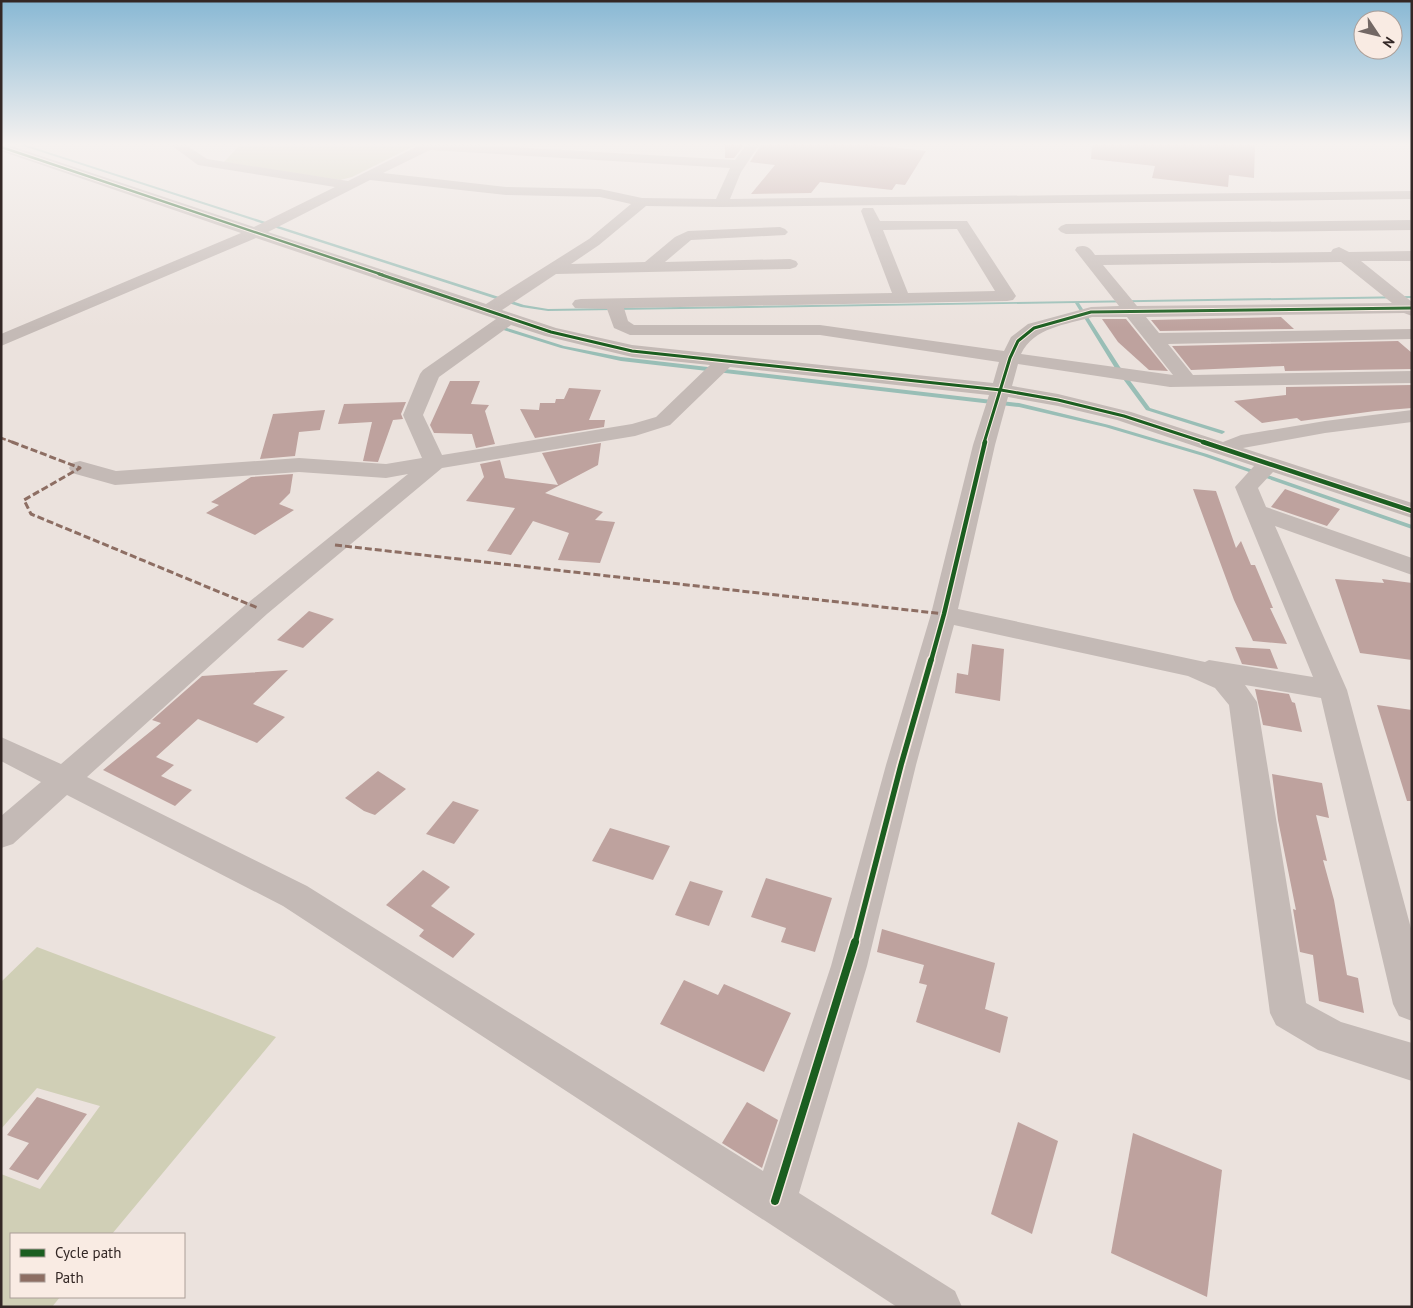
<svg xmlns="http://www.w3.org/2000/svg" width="1413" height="1308" font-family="'PT Sans',sans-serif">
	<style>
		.green { fill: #d0cfb6 }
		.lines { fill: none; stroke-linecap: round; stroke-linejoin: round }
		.stream { fill: #99beb6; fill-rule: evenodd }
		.building { fill: #bea29e }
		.minor { fill: #c4bab6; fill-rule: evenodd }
		.quiet-far1 { stroke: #8d6e63; stroke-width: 2.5; stroke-dasharray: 5 2.5; stroke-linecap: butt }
		.quiet { stroke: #8d6e63; stroke-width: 3; stroke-dasharray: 7 3; stroke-linecap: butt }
		.cycleway-far4-casing { stroke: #f9ebe3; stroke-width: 4.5 }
		.cycleway-far3-casing { stroke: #f9ebe3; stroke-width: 5 }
		.cycleway-far2-casing { stroke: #f9ebe3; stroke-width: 7 }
		.cycleway-far1-casing { stroke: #f9ebe3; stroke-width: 9 }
		.cycleway-casing { stroke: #f9ebe3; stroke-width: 11 }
		.cycleway-far4 { stroke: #1b5e20; stroke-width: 2.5 }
		.cycleway-far3 { stroke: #1b5e20; stroke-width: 3 }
		.cycleway-far2 { stroke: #1b5e20; stroke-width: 4.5 }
		.cycleway-far1 { stroke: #1b5e20; stroke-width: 5.5 }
		.cycleway { stroke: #1b5e20; stroke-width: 8 }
	</style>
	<rect width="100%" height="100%" fill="#ebe2dd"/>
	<g class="green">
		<polygon points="240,145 416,145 352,177 340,180 224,162"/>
		<polygon points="37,947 276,1037 112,1234 11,1234 11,1297 60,1297 52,1307 1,1307 1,1174 40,1189 100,1106 37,1088 1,1129 1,982"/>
	</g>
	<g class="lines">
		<g class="stream">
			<polygon points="20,145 26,145 524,305 548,309 1412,296 1412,298 1079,303 1120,367 1150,408 1224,431 1225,432 1222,434 1146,410 1115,368 1075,303 548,311 521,307"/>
			<polygon points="500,327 504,327 564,346 621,357 1019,403 1109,425 1207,454 1412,525 1412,529 1203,456 1105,427 1019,407 621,361 561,348 500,329"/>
		</g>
	</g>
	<g class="building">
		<polygon points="725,145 744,145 734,158 725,158"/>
		<polygon points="761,145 872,145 926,151 905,185 896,184 892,190 820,182 811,193 751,194 775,165 750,162"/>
		<polygon points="1092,145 1255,145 1254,178 1229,175 1228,187 1152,178 1155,166 1091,159"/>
		<polygon points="1281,317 1294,329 1160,331 1151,320"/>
		<polygon points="1102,319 1126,319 1168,371 1149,370 1118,342"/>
		<polygon points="1398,341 1412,353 1412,369 1285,371 1284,366 1191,370 1172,346"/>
		<polygon points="450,381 480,381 471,404 489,405 485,411 495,444 476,448 472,434 434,433 430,425"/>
		<polygon points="1412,385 1412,408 1375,411 1301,421 1297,418 1262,423 1234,401 1286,395 1286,387"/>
		<polygon points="569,388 601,390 589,420 605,420 604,427 535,438 520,409 539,410 540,403 555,403 556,399 564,399"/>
		<polygon points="406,402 401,414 403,419 393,420 378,462 363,461 372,422 338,424 344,404"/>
		<polygon points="325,410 320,430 299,432 295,456 260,459 273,414"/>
		<polygon points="601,443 598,465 545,493 603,512 595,520 615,522 600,563 558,560 569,533 533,521 511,555 487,551 515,508 466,501 484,477 480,464 500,460 505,478 558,485 542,453"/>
		<polygon points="293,474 290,493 279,504 294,510 255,535 206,513 219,505 211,502 251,477"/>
		<polygon points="1193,489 1216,491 1236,548 1241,541 1251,565 1255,565 1273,608 1270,608 1287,644 1253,641 1234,600"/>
		<polygon points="1285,489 1340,509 1327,526 1271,507"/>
		<polygon points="1335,579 1384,583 1382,579 1412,583 1412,660 1360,653"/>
		<polygon points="309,611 334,619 303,648 277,640"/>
		<polygon points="972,644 1004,649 1000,701 955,693 957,673 968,675"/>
		<polygon points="1235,647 1270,649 1278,669 1242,664"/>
		<polygon points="288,670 253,704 285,717 257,743 198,719 156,757 174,765 161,776 192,790 175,806 103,770 161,723 152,720 202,676"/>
		<polygon points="1255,689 1289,694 1292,702 1295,703 1302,732 1263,725"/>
		<polygon points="1377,705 1412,710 1412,801 1407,801"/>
		<polygon points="378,771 406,789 375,815 364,811 345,798"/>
		<polygon points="1272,774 1322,783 1329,818 1316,815 1327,861 1323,860 1334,900 1347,975 1358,978 1364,1013 1319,1001 1313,955 1300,952 1293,909 1296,910 1278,820"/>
		<polygon points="453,801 479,810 454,844 426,834"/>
		<polygon points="610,828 670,846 653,880 592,861"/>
		<polygon points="423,870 450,887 431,906 475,934 453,958 419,936 424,930 386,905"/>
		<polygon points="766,878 832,898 815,952 781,942 786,928 751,917"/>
		<polygon points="690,881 723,891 709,926 675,915"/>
		<polygon points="882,929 995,963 985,1009 1008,1017 1000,1053 916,1022 927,985 919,983 924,965 877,952"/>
		<polygon points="684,980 718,995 724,984 791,1013 764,1072 660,1024"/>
		<polygon points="37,1097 87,1114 38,1180 9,1169 29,1143 7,1135"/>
		<polygon points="747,1102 778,1120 762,1168 722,1143"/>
		<polygon points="1018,1122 1058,1141 1032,1234 991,1214"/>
		<polygon points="1133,1133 1222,1170 1207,1297 1111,1253"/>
	</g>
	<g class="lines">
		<g class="minor">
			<path d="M1,145H8L254,227L335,187L198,165L171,145H186L207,159L348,181L420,145H479L735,160L746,145H759L741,172L730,199L1412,191V199L722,207L646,206L599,245L571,264L645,262L675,237L688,231L780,227L785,229L788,232L785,235L691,240L665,262L790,259L796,261L798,264L796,267L790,269L556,274L502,310L556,328L632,345L993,383L999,362L820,335H630L614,328L607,309L575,308L572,304L575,300L581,299L892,293L861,211L863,208H873L880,221H967L1016,296L1013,300L1007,301L624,308L628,321L634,325H820L1004,351L1011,337L1028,324L1091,307L1119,306L1075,250L1077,247C1087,244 1090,248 1095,255L1331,252L1333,249L1339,247L1349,252L1412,251V261H1361L1412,302V316L1404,313L1146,317L1159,333L1412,329V339L1168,344L1193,375L1412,371V383L1170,387L1018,364L1012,386L1058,394L1131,412L1223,442L1241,435L1325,421L1412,410V422L1325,433L1243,448L1412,503V518L1273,472L1258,488L1266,507L1412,558V575L1275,526L1347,690L1412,932V1021L1399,1016L1393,1004L1321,698L1245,685L1257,702L1306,1003L1341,1022L1412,1043V1081L1318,1050L1276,1025L1270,1013L1229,705L1215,688L1188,676L954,625L916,765L867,966L799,1193L955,1291L962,1307H897L283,906L67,795L13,844L1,848V816L41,782L1,761V737L61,764L249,602L408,474L386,478L299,472L115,485L72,473L69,468L72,463L80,461L116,471L299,458L386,464L422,458L403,415L420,374L423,370L496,319L256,238L1,346V334L241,233L1,151ZM430,150L730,168L716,199L642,198L600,189L506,187L383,173ZM370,180L506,195L600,197L631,204L589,239L486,304L268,232ZM957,229L995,291L908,293L883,230ZM1341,262L1392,303L1137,306L1103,265ZM1092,317H1127L1173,375L1021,354C1034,327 1066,325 1092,317ZM511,325L545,336L632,357L710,365L656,417L632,424L442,455L423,415L439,377ZM730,367L989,395L973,445L931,614L886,765L831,966L763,1171L307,886L87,777L267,614L442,468L635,436L670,425ZM1008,397L1058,406L1117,420L1254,466L1235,487L1313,677L1209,660L1205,662L958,609L995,445Z"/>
			<polygon points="1412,220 1412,230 1066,234 1061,232 1058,229 1061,226 1066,224"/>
		</g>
		<polyline class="quiet-far1" points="1,438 15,443"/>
		<g class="quiet">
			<polyline points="12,442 80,468 24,500 31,514 258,608"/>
			<polyline points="335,545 944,614"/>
		</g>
		<g class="cycleway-far4-casing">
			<polyline id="cycleway-far4" points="1,147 383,275"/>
		</g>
		<g class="cycleway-far3-casing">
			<g id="cycleway-far3">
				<polyline points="379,274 551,332 632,351 1001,390 1058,400 1124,416 1207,443"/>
				<polyline points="984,443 1010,358 1018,341 1034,328 1091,312 1412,308"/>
			</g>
		</g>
		<g class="cycleway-far2-casing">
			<g id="cycleway-far2">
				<polyline points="1203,442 1412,511"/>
				<polyline points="931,661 944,614 985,442"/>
			</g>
		</g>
		<g class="cycleway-far1-casing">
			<polyline id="cycleway-far1" points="855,943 901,765 931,660"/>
		</g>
		<g class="cycleway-casing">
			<polyline id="cycleway" points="775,1201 855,942"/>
		</g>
		<use href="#cycleway-far4" class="cycleway-far4"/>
		<use href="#cycleway-far3" class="cycleway-far3"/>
		<use href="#cycleway-far2" class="cycleway-far2"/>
		<use href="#cycleway-far1" class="cycleway-far1"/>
		<use href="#cycleway" class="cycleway"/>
	</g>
	<linearGradient id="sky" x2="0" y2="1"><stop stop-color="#88b8d4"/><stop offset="0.44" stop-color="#f6f2f0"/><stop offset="1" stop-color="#f6f2f0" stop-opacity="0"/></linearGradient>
	<rect width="1413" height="328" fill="url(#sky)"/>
	<rect width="1413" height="1308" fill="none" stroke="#332725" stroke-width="5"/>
	<rect x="10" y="1233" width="175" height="65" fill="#f9ebe3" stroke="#aa9d97"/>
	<rect x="20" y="1249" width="25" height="8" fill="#1b5e20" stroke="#aa9d97"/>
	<text x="55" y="1258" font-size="15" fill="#332725">Cycle path</text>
	<rect x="20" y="1274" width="25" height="8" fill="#8d6e63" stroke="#aa9d97"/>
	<text x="55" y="1283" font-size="15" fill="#332725">Path</text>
	<g transform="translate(1378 35) rotate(125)"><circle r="24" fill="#f9ebe3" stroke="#aa9d97"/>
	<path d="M0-4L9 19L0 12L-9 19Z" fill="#736865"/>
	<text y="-8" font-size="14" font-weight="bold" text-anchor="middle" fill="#332725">N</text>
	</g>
</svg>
